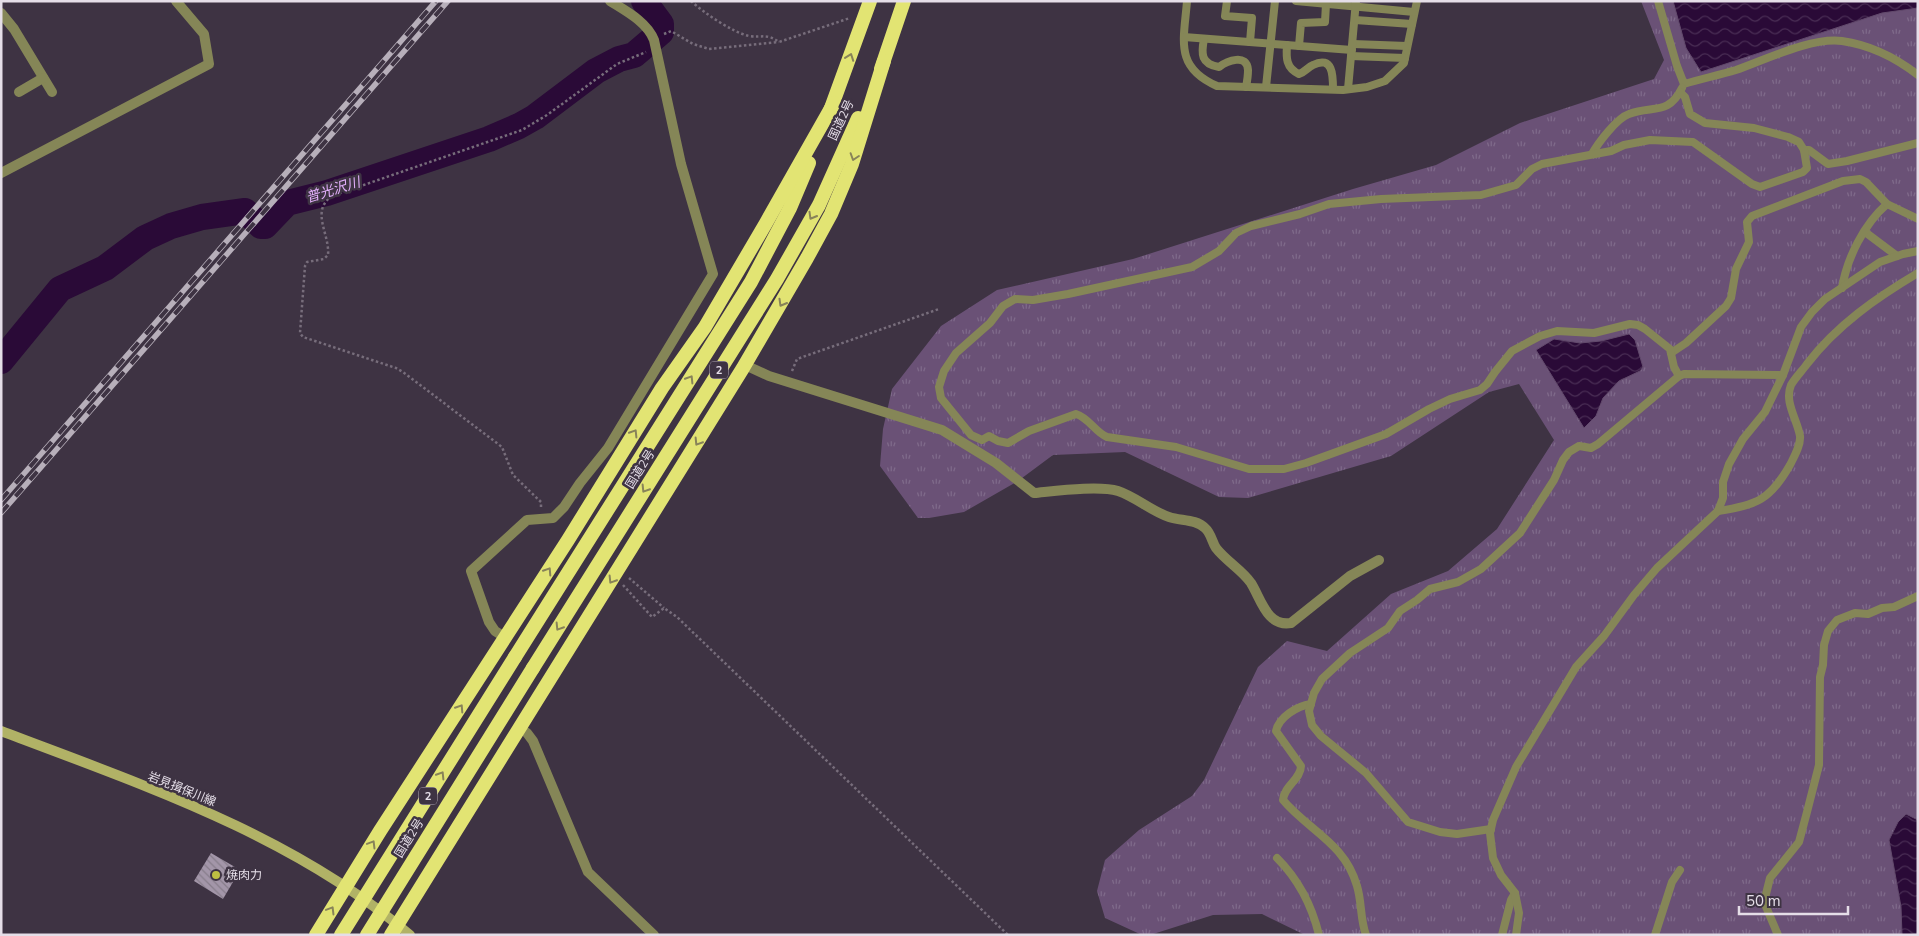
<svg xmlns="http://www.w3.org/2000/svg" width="1919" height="936" font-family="'Nunito Sans','Noto Sans JP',sans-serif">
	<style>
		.grass { fill: url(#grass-tufts) }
		.water { fill: url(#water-waves); stroke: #624a6c }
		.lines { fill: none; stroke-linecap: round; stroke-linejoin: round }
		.river { stroke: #2a0a37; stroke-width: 26 }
		.building { fill: url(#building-back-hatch) }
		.path { stroke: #776d7b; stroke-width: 2.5; stroke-dasharray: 2.5 2.5; stroke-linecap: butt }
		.service { stroke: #858657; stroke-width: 8 }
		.minor { stroke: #858657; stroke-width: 10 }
		.secondary { stroke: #b1b266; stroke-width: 10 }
		.trunk { stroke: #e2e473; stroke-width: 14 }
		.rail-casing { stroke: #b7afba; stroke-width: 5.5 }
		.rail { stroke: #3e3343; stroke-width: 4; stroke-dasharray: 11; stroke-linecap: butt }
		.trunk-bridge { stroke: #e2e473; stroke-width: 14 }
		.oneway { stroke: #888359 }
		.poi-dot { fill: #bebf42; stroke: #3e3343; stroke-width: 2 }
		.labels { text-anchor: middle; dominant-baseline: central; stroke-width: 5; stroke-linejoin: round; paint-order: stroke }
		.shield { fill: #3e3343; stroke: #b3abb6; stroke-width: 1 }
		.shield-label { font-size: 11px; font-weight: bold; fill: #e5dee8 }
		.street-label { font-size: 12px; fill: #e5dee8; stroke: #3e3343 }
		.poi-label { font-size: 12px; fill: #e5dee8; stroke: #3e3343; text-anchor: start }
		.water-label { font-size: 14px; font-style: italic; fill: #e2affb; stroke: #3e3343 }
	</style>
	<defs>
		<pattern id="grass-tufts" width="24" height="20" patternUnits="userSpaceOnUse" patternTransform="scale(1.25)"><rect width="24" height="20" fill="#6a5176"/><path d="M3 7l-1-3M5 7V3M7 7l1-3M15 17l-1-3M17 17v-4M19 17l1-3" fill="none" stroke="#7f6a8a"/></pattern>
		<pattern id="water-waves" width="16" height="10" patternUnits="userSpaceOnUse" patternTransform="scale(1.25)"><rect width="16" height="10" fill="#2a0a37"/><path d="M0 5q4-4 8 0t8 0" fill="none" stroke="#492d54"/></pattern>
		<pattern id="building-back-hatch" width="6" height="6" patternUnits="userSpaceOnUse" patternTransform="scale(1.25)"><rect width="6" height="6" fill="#a396a9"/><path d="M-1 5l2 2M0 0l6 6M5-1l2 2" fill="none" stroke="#877d8b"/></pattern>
	</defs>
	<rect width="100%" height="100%" fill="#3e3343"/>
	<polygon class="grass" points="1641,1 1918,1 1918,935 1305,935 1262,914 1213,915 1150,935 1142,935 1105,918 1097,891 1105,860 1139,830 1192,796 1204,780 1258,667 1287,641 1327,651 1391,594 1448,571 1497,529 1554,440 1519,384 1489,392 1391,456 1248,498 1219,497 1125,452 1053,455 1018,481 964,512 929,518 918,518 880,466 883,429 892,389 941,326 997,290 1133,259 1353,189 1436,165 1520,123 1654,79 1664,60"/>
	<g class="water">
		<polygon points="1673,1 1918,1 1918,8 1882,13 1701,72 1686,48"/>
		<polygon points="1629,334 1635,340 1643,367 1640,371 1619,381 1603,398 1596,416 1584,428 1536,350 1554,339 1580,343 1601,341"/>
		<polygon points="1906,814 1918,820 1918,935 1902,935 1901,907 1889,840 1898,822"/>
	</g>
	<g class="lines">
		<polyline class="river" points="1,361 60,289 105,268 145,238 171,226 202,217 245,211 261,226 265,226 287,203 327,193 489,139 519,126 535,117 596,71 619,59 634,55 661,32 661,24 644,1"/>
	</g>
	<polygon class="building" points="211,853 240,870 223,899 194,881"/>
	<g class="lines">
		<g class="path">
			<path d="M691,1C704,13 732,32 749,36C762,38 767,33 779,42L850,18"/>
			<polyline points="664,34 671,31 693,44 709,49 779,42"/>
			<polyline points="792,371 797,359 939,309"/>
			<path d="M541,507V502L513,475L502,447L403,372L396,368L303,337L300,333L305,266L307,262L324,259L328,255C330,234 310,211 332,196L522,130L547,115L617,64L646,52"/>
			<polyline points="629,578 664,608"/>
			<polyline points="623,585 652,617 664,608 677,617 1008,935"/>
		</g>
		<g class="service">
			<path d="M1187,1C1184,40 1174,67 1217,86L1343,90L1367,87L1385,81L1404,63L1417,1"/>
			<polyline points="1227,1 1225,16 1252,18 1250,42"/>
			<polyline points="1296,1 1414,12"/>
			<path d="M1658,1L1677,66L1684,84C1701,79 1719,75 1736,70C1765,60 1811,37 1842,41C1870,45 1896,58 1918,75"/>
			<polyline points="1355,20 1412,24"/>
			<polyline points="1184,37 1352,50"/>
			<path d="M1204,39C1201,54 1201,64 1219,67C1227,61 1247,53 1248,70C1248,75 1247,82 1246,87"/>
			<polyline points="1353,44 1407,46"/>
			<path d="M1287,45C1286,58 1286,68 1299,74C1305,72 1308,67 1313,65C1333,55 1333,76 1333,89"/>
			<polyline points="1299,46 1301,23 1325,22 1326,4"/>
			<polyline points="1351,56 1405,58"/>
			<polyline points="1266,87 1275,1"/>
			<polyline points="1348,89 1356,1"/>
			<polyline points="1804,150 1809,150 1828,164 1847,161 1918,143"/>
			<path d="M1592,154C1598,143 1617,118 1629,114C1653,105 1668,116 1682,88"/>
			<polyline points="1865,232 1897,256"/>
			<path d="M1842,288C1847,258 1864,224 1887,204"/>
			<polyline points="1671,353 1686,343 1726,306 1731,298 1736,269 1749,242 1747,222 1752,216 1843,181 1860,179 1866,182 1887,204 1918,219"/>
			<path d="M1679,376L1674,367L1670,349L1645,329L1638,325L1630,324L1594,333L1557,331L1540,336L1512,351L1495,372L1487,384L1480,390L1450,399L1429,409L1386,434L1306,463L1284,469H1249L1176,447L1107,437C1095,432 1089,418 1076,414L1029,431L1008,443L998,441L989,436L982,440L971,435L941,398L939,387L944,371L956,353L990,323L1003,306L1015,299L1033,300L1068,294L1192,267L1219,251L1236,233L1251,226L1300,214L1329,204L1381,199L1481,195L1516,185L1532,169L1542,164L1611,151L1624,145L1650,140L1693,142L1752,184L1760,187L1803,172L1807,168L1804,150L1799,142L1788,137L1754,128L1705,123L1690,114L1685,97L1680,92"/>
			<path d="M1718,511C1757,505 1770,500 1790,465C1794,457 1801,445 1800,436C1797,419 1784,402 1791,385C1795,378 1802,371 1807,364C1837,325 1876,298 1918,273"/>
			<path d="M1311,704C1297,706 1279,717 1276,731L1301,766C1301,779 1284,786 1283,800C1308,830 1345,843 1357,886C1362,902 1360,919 1366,935"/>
			<polyline points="1491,829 1457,834 1440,832 1408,822 1366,773 1321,736 1312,725 1309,711 1314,693 1322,679 1350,653 1388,628 1400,611 1417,600 1430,589 1458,582 1481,569 1520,533 1554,480 1563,460 1569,452 1579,446 1591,448 1598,444 1679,376 1684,374 1783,375"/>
			<path d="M1277,858C1298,879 1312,906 1319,935"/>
			<polyline points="1502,935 1511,900 1515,893"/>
			<polyline points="1516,935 1519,913 1515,893 1501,875 1493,858 1490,833 1493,820 1516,767 1576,667 1604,636 1634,595 1657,568 1718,511 1723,498 1723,482 1729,464 1743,439 1765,412 1783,375 1801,327 1812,312 1825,299 1880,262 1903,254 1918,251"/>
			<polyline points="1655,935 1672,882 1680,870"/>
			<polyline points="1778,935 1764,902 1770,878 1799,842 1807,812 1819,765 1820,677 1823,665 1824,645 1828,631 1837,620 1855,613 1868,614 1882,608 1894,607 1918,596"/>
		</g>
		<g class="minor">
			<polyline points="1,13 14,29 52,92"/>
			<polyline points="19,92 43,78"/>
			<polyline points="1,173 209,64 204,34 176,1"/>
			<path d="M745,365L769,376L942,430L996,463L1034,493C1055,491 1099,485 1118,491C1136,497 1151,511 1169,517C1181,521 1196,519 1205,528C1211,533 1212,542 1216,548C1226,561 1242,570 1251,583C1261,599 1267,627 1291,623L1350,576L1379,560"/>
			<path d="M506,638L495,631L489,622L471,571L527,520L553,518L564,507L580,483L608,448L713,274L681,164L654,40C647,22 626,11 610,1"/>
			<polyline points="520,728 527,733 533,741 588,872 654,935"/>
		</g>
		<path class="secondary" d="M1,731C143,785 293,835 410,935"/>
		<g class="trunk">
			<polyline points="881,69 904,1"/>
			<polyline points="830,111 870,1"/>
			<polyline points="515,657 751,282 790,208 809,163"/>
			<polyline points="533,668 777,279 819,205 858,118"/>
			<polyline points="316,935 380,831 568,540 662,388 705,327 766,223 834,103"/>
			<polyline points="391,935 743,368 807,258 831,214 852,164 884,61"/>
		</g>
		<g class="rail-casing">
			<g id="rail">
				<polyline points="1,500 436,1"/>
				<polyline points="1,513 448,1"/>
			</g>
		</g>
		<use href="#rail" class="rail"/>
		<g class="trunk-bridge">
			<polyline points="341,935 515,657"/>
			<polyline points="367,935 533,668"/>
		</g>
	</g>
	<defs><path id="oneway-chevron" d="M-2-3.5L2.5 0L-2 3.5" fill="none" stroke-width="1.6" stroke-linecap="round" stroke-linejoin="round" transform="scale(1.25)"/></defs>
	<g class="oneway">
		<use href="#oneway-chevron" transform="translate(850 57) rotate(-70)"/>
		<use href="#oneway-chevron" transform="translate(854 157) rotate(108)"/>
		<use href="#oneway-chevron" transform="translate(812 216) rotate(120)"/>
		<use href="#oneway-chevron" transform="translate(782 303) rotate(120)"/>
		<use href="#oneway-chevron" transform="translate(690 379) rotate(-58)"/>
		<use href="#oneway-chevron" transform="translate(634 433) rotate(-58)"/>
		<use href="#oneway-chevron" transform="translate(698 442) rotate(122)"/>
		<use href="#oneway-chevron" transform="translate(645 489) rotate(122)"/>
		<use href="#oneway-chevron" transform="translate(548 571) rotate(-57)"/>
		<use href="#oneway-chevron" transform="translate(612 580) rotate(122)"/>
		<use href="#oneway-chevron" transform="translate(559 627) rotate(122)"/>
		<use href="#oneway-chevron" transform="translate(460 708) rotate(-57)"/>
		<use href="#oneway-chevron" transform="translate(441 775) rotate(-58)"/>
		<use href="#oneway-chevron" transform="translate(372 844) rotate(-59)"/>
		<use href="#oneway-chevron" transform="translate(331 910) rotate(-59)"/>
	</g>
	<circle class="poi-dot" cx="216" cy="875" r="5"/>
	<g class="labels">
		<g class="shield">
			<rect x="710" y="361.5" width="18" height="17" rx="4"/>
			<rect x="419" y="787.5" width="18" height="17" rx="4"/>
		</g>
		<g class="shield-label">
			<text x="719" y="370">2</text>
			<text x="428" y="796">2</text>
		</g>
		<g class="street-label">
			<text transform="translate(841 120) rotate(-65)">国道2号</text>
			<text transform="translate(640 469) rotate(-58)">国道2号</text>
			<text transform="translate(182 789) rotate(22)">岩見揖保川線</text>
			<text transform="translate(409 838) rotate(-58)">国道2号</text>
		</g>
		<g class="poi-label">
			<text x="226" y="875">焼肉力</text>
		</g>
		<g class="water-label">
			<text transform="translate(333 190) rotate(-17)">普光沢川</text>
		</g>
	</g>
	<rect width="1919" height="936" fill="none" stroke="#e5dee8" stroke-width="5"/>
	<path d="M1739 906v8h109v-8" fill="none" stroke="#e5dee8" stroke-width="2.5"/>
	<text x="1746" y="906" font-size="15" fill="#e5dee8" stroke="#3e3343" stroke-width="4" paint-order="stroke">50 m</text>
</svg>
